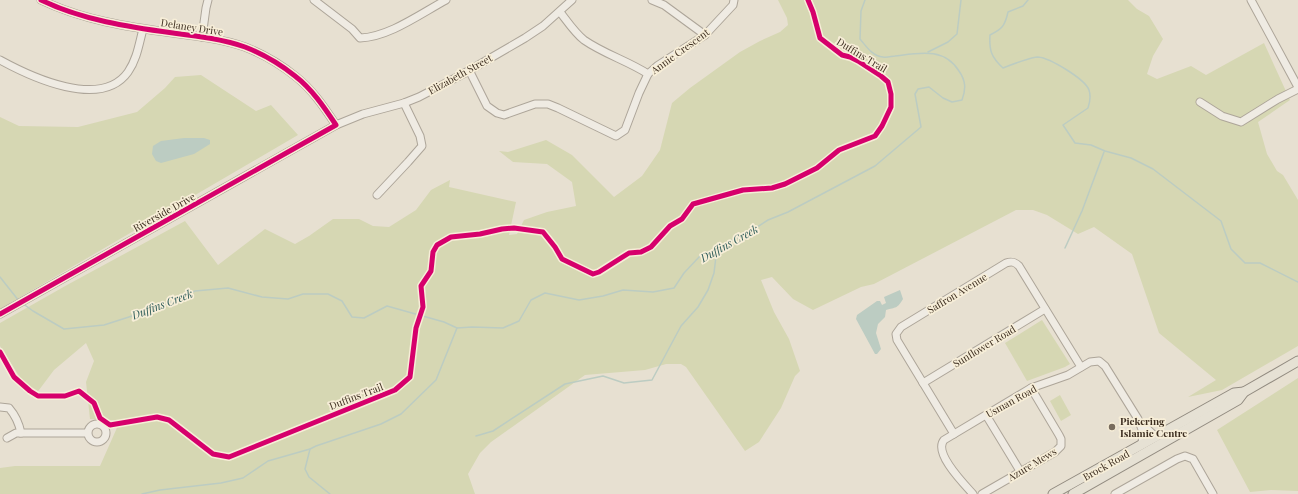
<svg xmlns="http://www.w3.org/2000/svg" width="1298" height="494" font-family="'Playfair Display',serif">
	<style>
		.green { fill: #d6d7b3 }
		.water { fill: #bcccc2 }
		.lines { fill: none; stroke-linecap: round; stroke-linejoin: round }
		.stream { stroke: #bcccc2; stroke-width: 1.5 }
		.minor-casing { stroke: #ada599; stroke-width: 9 }
		.major-casing { stroke: #928b80; stroke-width: 11 }
		.minor { stroke: #efebe3; stroke-width: 7 }
		.major { stroke: #e6e1d4; stroke-width: 9 }
		.cycleway-casing { stroke: #f7eed8; stroke-width: 8 }
		.cycleway { stroke: #d6006c; stroke-width: 5 }
		.poi-dot { fill: #786c5e; stroke: #f7eed8; stroke-width: 1.5 }
		.labels { text-anchor: middle; dominant-baseline: central; stroke-width: 3.5; stroke-linejoin: round; paint-order: stroke }
		.street-label { font-size: 10px; fill: #3d2e20; stroke: #f7eed8 }
		.poi-label { font-size: 10px; font-weight: bold; fill: #3d2e20; stroke: #f7eed8; text-anchor: start }
		.water-label { font-size: 11px; font-style: italic; fill: #2f5d5a; stroke: #f7eed8 }
	</style>
	<rect width="100%" height="100%" fill="#e7e0d1"/>
	<g class="green">
		<polygon points="778,0 1128,0 1137,9 1149,16 1163,39 1153,56 1147,74 1157,79 1191,66 1206,75 1264,43 1290,100 1258,122 1267,154 1277,171 1283,175 1298,200 1298,346 1222,390 1188,397 1216,380 1159,333 1132,254 1094,227 1078,234 1047,215 1033,210 1016,210 874,284 861,287 813,310 793,299 772,277 761,280 774,312 789,339 800,371 795,376 781,408 759,442 745,451 686,367 681,364 666,364 645,370 585,375 491,442 480,453 468,474 475,494 0,494 0,468 15,466 100,466 120,421 90,419 86,382 94,361 86,343 54,370 33,398 0,346 0,323 67,285 185,221 218,265 265,229 295,244 309,236 333,219 359,219 373,226 389,227 416,210 431,190 450,180 449,187 516,202 509,235 517,234 524,220 547,212 576,206 572,182 547,164 513,162 499,151 508,152 546,140 572,155 614,197 642,176 660,150 672,103 690,88 740,52 760,41 780,32 788,25 787,18"/>
		<polygon points="201,75 256,111 271,105 298,135 0,309 0,117 19,126 78,127 137,112 165,88 175,77"/>
		<polygon points="1042,320 1070,364 1065,367 1027,381 1005,343"/>
		<polygon points="1298,378 1298,491 1271,490 1250,492 1217,430"/>
		<polygon points="1060,395 1071,415 1061,421 1050,401"/>
	</g>
	<g class="water">
		<polygon points="184,138 204,138 210,140 210,144 194,154 161,163 156,161 152,154 153,146 161,141"/>
		<path d="M900,290L903,299C897,309 896,307 886,310L885,317L878,324L876,333L881,349L877,354H875L856,319L857,315L877,301H880L882,305L886,303L884,297Z"/>
	</g>
	<g class="lines">
		<g class="stream">
			<path d="M1028,0L1023,6L1008,12C1005,26 1002,29 990,35C989,50 991,57 1003,68C1010,65 1032,57 1038,57C1050,58 1085,79 1089,90C1091,96 1090,102 1088,108L1063,125L1075,143L1091,145L1105,151L1131,158L1153,169L1221,221L1231,249L1245,263H1260L1298,282"/>
			<polyline points="928,52 948,42 957,34 961,0"/>
			<polyline points="1065,248 1082,211 1104,152"/>
			<polyline points="0,277 19,301"/>
			<path d="M22,303L33,311L64,329L104,325L160,307L195,291L228,288L262,297L288,299L303,294H328L342,301L352,317L364,318L387,306L444,322L457,328L472,327L503,328L519,321L531,300L545,293L579,300L603,296L623,290L653,292L674,288L684,273L700,256L751,231L768,220L788,212L875,166L921,127L915,94L918,89L929,87L943,98L952,102L962,100C966,89 966,81 959,71C944,47 919,53 895,56C892,56 887,58 883,57C872,56 866,46 860,39L861,11L865,0"/>
			<polyline points="476,436 493,431 565,384 603,376 624,383 652,380 681,326 698,307 708,290 714,273 717,248"/>
			<polyline points="310,449 305,469 309,477 330,494"/>
			<polyline points="142,494 160,490 221,483 243,478 268,461 310,449 316,446 381,424 401,414 436,380 457,328"/>
		</g>
		<g class="minor-casing">
			<g id="minor">
				<path d="M41,0C82,20 129,27 173,33C197,36 222,39 245,47C263,54 280,64 295,76C312,89 324,107 336,125"/>
				<path d="M314,0L352,29L360,38C389,37 420,14 446,0"/>
				<polyline points="652,0 664,5 705,35"/>
				<polyline points="1251,0 1298,87"/>
				<path d="M560,12C567,21 575,33 584,40C604,54 628,61 648,74"/>
				<polyline points="202,37 206,8 208,0"/>
				<path d="M0,60C31,77 101,110 128,72C137,59 139,44 143,29"/>
				<polyline points="469,70 487,106 497,113 504,115 535,104 548,104 558,108 616,136 625,130 639,93 648,74 657,66 705,35 733,5 734,0"/>
				<polyline points="1200,102 1222,116 1241,122 1278,99 1298,89"/>
				<polyline points="377,195 408,162 422,146 420,136 404,103"/>
				<polyline points="0,314 336,125 363,114 404,103 419,97 463,74 525,38 543,26 572,0"/>
				<polyline points="923,383 1045,309"/>
				<path d="M0,407L9,408C16,416 19,423 21,433H87"/>
				<polyline points="986,415 1020,471"/>
				<polyline points="1140,422 1156,437"/>
				<circle cx="97" cy="433" r="9"/>
				<path d="M954,434L897,340L896,334L901,327L1006,263C1012,261 1015,262 1019,266L1081,367"/>
				<polyline points="7,438 16,433 21,433"/>
				<path d="M973,494C964,484 933,453 944,440L1031,388L1068,375L1090,362L1099,361L1105,366L1138,419L1143,432L1142,444"/>
				<polyline points="982,494 1055,452 1061,446 1061,439 1059,435 1031,388"/>
				<polyline points="1115,494 1177,459 1185,456 1193,459 1213,494"/>
			</g>
		</g>
		<g class="major-casing">
			<g id="major">
				<polyline points="1053,494 1234,393 1244,392"/>
				<polyline points="1073,494 1238,400 1244,392 1298,361"/>
			</g>
		</g>
		<use href="#minor" class="minor"/>
		<use href="#major" class="major"/>
		<g class="cycleway-casing">
			<g id="cycleway">
				<path d="M0,314L336,125C324,107 312,89 295,76C280,64 263,54 245,47C222,39 197,36 173,33C129,27 82,20 41,0"/>
				<polyline points="0,352 14,377 30,391 38,396 65,396 79,391 94,403 100,418 110,425 157,417 169,420 213,454 229,457 395,390 410,377 416,328 423,307 421,286 431,271 433,252 437,245 451,237 480,234 502,229 514,228 543,232 555,247 562,259 593,274 599,272 629,253 641,252 651,247 670,226 682,219 693,204 743,190 772,188 785,184 817,168 839,150 875,136 882,126 891,107 891,94 888,82 881,76 858,61 850,57 842,55 820,38 813,12 808,0"/>
			</g>
		</g>
		<use href="#cycleway" class="cycleway"/>
	</g>
	<circle class="poi-dot" cx="1112" cy="427" r="4"/>
	<g class="labels">
		<g class="street-label">
			<text transform="translate(192 27) rotate(9)">Delaney Drive</text>
			<text transform="translate(680 51) rotate(-36)">Annie Crescent</text>
			<text transform="translate(862 55) rotate(31)">Duffins Trail</text>
			<text transform="translate(460 74) rotate(-29)">Elizabeth Street</text>
			<text transform="translate(164 212) rotate(-29)">Riverside Drive</text>
			<text transform="translate(957 293) rotate(-31)">Saffron Avenue</text>
			<text transform="translate(984 346) rotate(-31)">Sunflower Road</text>
			<text transform="translate(356 396) rotate(-21)">Duffins Trail</text>
			<text transform="translate(1011 401) rotate(-29)">Usman Road</text>
			<text transform="translate(1032 464) rotate(-31)">Azure Mews</text>
			<text transform="translate(1106 465) rotate(-29)">Brock Road</text>
		</g>
		<g class="poi-label">
			<text x="1120" y="421">Pickering<tspan x="1120" dy="12">Islamic Centre</tspan></text>
		</g>
		<g class="water-label">
			<text transform="translate(729 243) rotate(-29)">Duffins Creek</text>
			<text transform="translate(162 304) rotate(-21)">Duffins Creek</text>
		</g>
	</g>
</svg>
